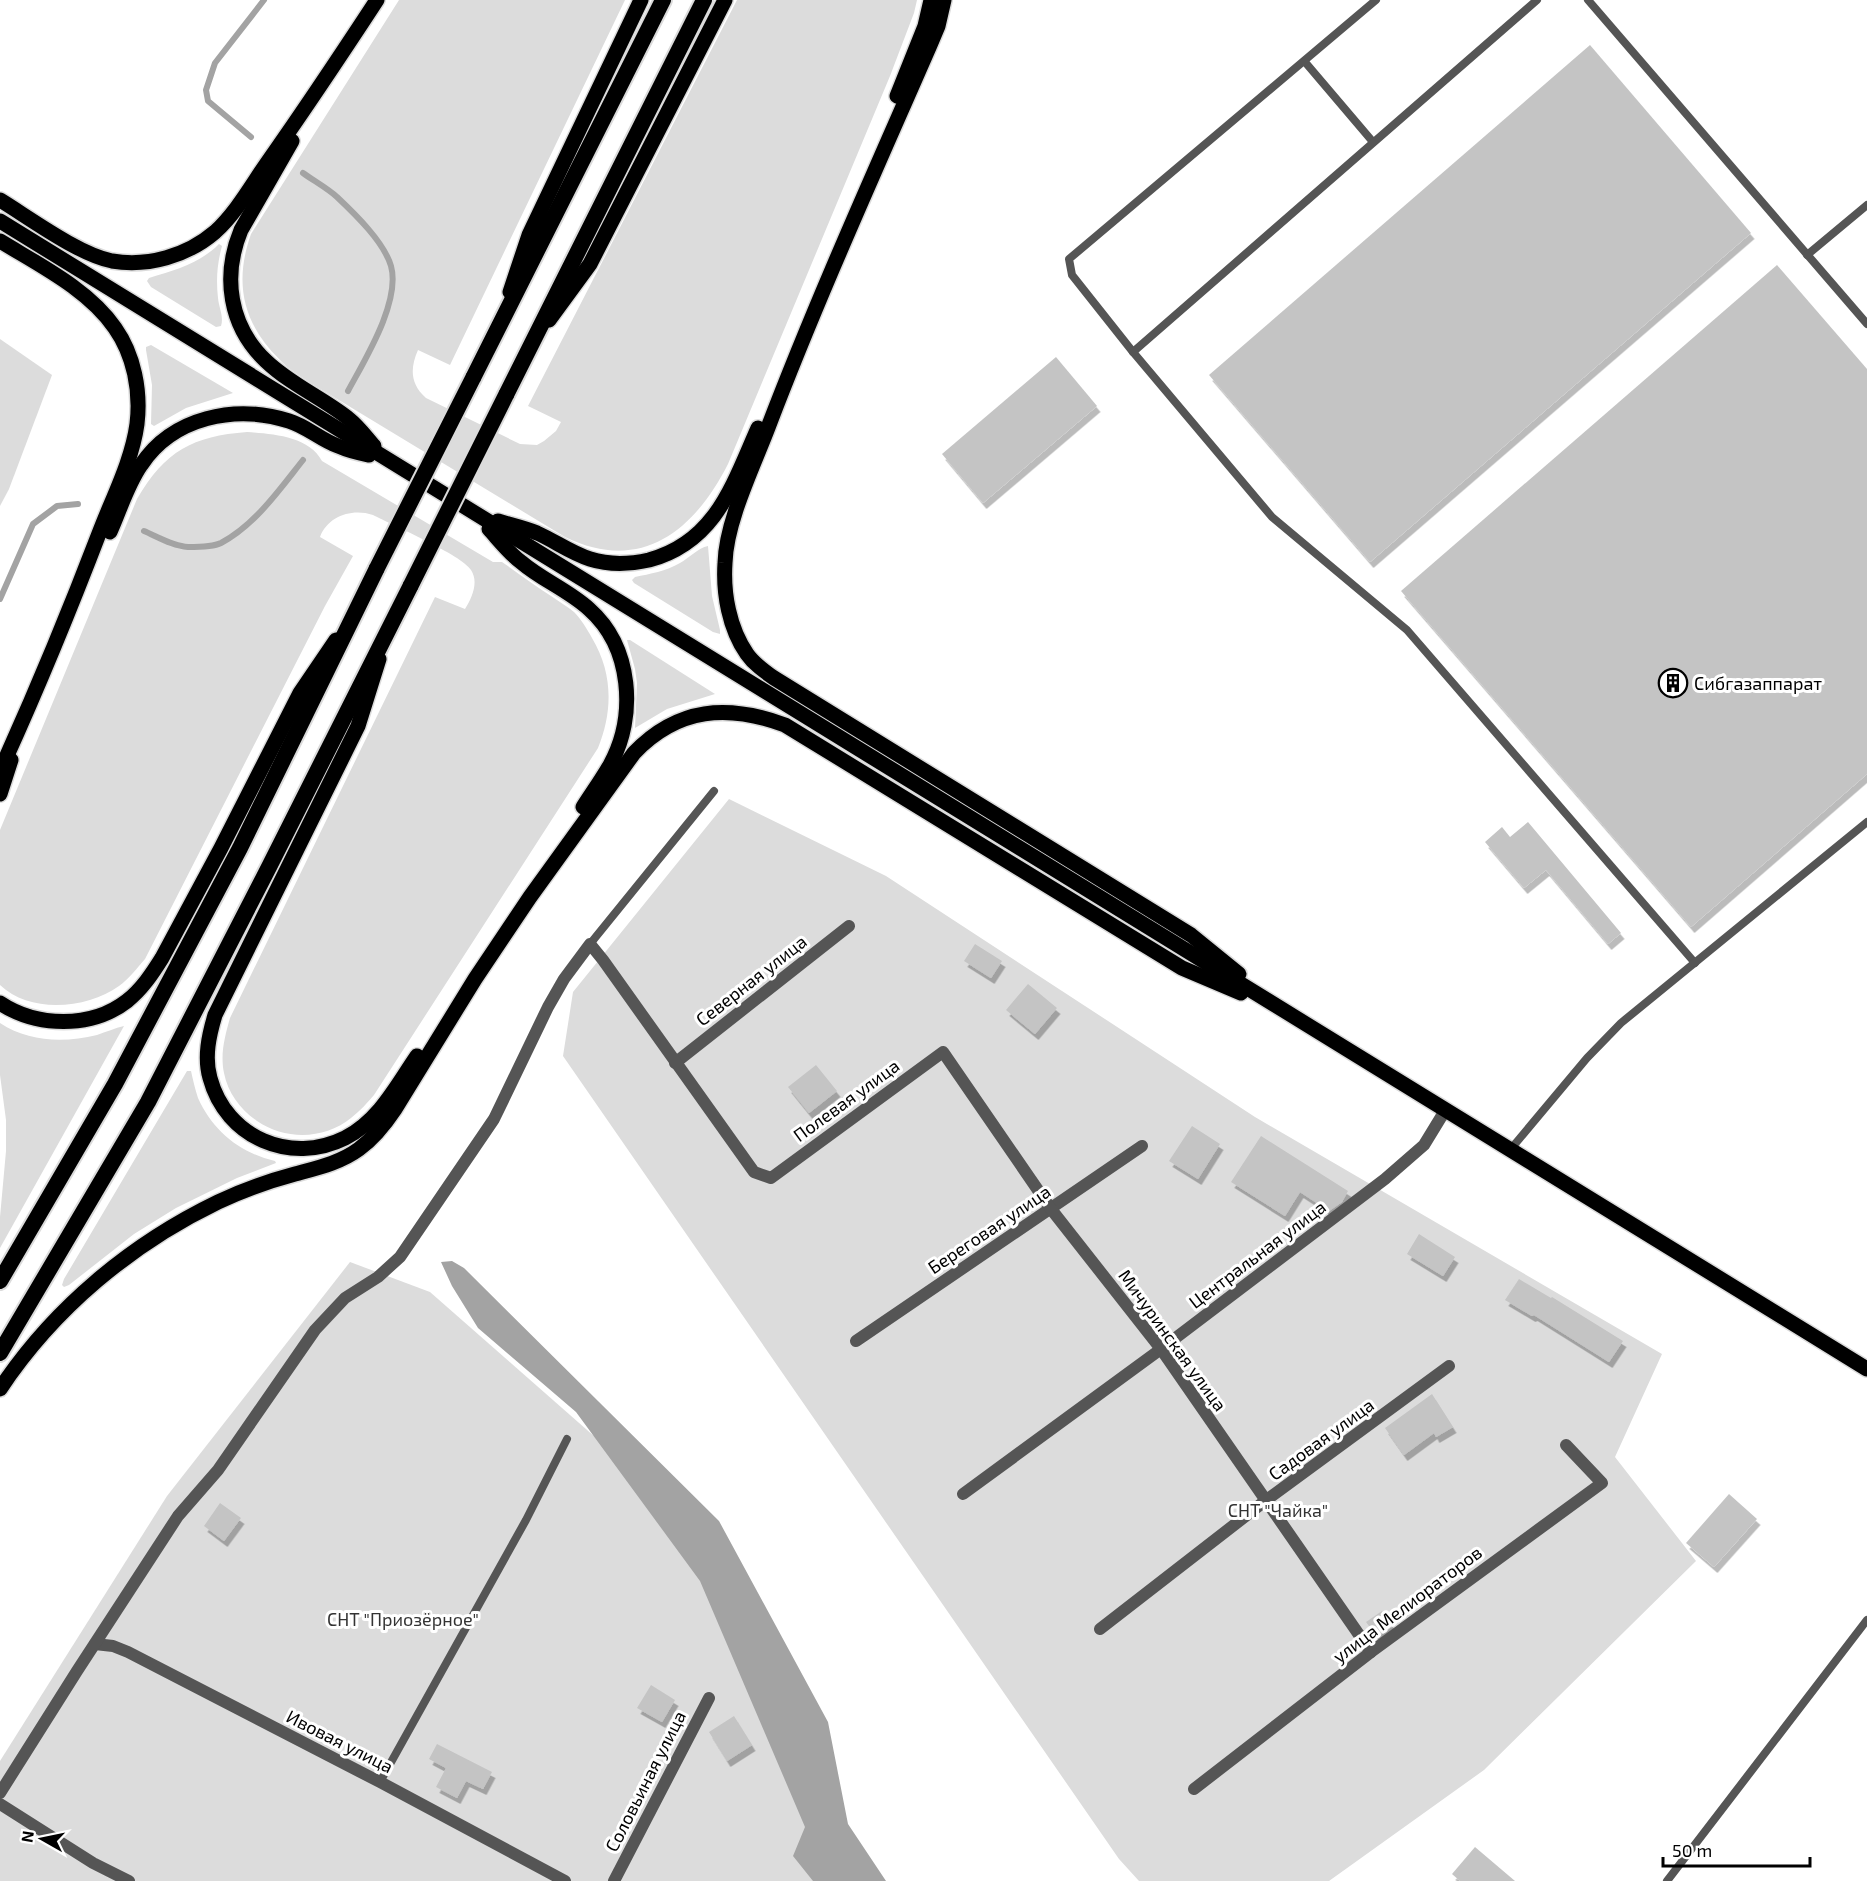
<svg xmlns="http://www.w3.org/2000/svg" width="1867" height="1881" font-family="'Exo 2',sans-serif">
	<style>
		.green { fill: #dcdcdc }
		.water { fill: #a3a3a3 }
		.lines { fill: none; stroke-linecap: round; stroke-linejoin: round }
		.stream { stroke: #a3a3a3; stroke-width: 6 }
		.building { fill: #c4c4c4; filter: url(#shadow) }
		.primary-casing { stroke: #dbdbdb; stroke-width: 18 }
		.trunk-casing { stroke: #dbdbdb; stroke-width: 20 }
		.service { stroke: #555; stroke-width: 8 }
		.minor { stroke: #555; stroke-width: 12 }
		.primary { stroke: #000; stroke-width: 15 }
		.trunk { stroke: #000; stroke-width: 16 }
		.trunk-bridge-casing { stroke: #dbdbdb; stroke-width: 20; stroke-linecap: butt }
		.trunk-bridge { stroke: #000; stroke-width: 16 }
		.labels { text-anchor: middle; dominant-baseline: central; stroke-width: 6; stroke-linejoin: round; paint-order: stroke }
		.poi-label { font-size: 18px; fill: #000; stroke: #fff; text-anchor: start }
		.street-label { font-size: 18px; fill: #000; stroke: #fff }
		.park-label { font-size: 18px; fill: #333; stroke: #fff }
	</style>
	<defs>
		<filter id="shadow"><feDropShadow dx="3.5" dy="6" stdDeviation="0" flood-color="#0004"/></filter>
	</defs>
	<rect width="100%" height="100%" fill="#fff"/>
	<g class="green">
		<path d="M399,0H625L450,365L418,350C410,368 410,384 426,398L520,444L537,445L544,441L556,431L561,422L528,406L737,0H917L914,13L890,76L728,464C694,531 641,574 565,537L309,382C299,375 287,368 279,359C242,322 234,282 251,234Z"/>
		<path d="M219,244L222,246C217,264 216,280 218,298C219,308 224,317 221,326L216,327L151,287L147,281L149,278C175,270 199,264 219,244Z"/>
		<polygon points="0,339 52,375 9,489 0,506"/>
		<polygon points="151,345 233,393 186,408 154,426 151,424 152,385 146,350 146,347"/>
		<path d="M247,432C272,434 309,436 322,461L493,562H502C518,573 534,585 551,596C558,601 567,606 574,612C581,619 587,629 592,638C613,673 613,711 598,748L374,1095C367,1103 360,1111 351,1118C324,1140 285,1140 257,1121C240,1109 228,1093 224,1073C220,1054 225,1036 230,1018L435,597L465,609C472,598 479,582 471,570C462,555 392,525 373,515C352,508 328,516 320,537L353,556L325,606L145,959C137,968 129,979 119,986C87,1009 30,1014 0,985V830L137,499C165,451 193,436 247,432Z"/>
		<path d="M708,546L712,596L720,630V634L713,632L634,583L632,580L635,577C650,574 666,571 680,563C689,558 698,548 708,546Z"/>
		<polygon points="627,640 630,640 715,694 667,709 635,728 637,683 635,669"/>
		<polygon points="729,799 886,876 1255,1117 1662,1354 1615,1457 1696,1561 1484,1770 1329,1881 1139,1881 1119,1859 563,1056 573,992"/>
		<path d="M0,1023C29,1042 64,1043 97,1035C106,1032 115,1028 124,1026L0,1248V1217L6,1151V1120L0,1075Z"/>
		<path d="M187,1071H191C193,1080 195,1089 198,1098C213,1131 240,1153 275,1161L276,1163L237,1178L176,1208L134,1234L69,1285L64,1287L62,1285L64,1279Z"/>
		<polygon points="350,1262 430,1292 694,1524 859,1881 0,1881 0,1761 167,1496"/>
	</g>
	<polygon class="water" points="452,1261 464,1268 719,1521 828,1722 848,1824 886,1881 813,1881 793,1856 805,1827 700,1581 576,1412 478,1328 452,1286 441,1262"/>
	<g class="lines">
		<g class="stream">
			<polyline points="251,137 208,101 206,90 215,63 264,0"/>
			<path d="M303,173C314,181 327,188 337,197C355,214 384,242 391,266C401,302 364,361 348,391"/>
			<path d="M144,531C158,537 173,546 188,547C197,547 213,547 221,543C255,525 280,489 303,460"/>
			<polyline points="0,599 33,524 57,506 78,504"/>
		</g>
	</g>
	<g class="building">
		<polygon points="1590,45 1751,233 1370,562 1209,375"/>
		<polygon points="1777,265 1867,369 1867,774 1691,927 1401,591"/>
		<polygon points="1056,357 1097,406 983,503 942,454"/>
		<polygon points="1528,822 1621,933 1608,944 1546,870 1524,888 1485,842 1502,827 1510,837"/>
		<polygon points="975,944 1002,961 991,978 964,961"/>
		<polygon points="1028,984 1057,1008 1035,1034 1006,1010"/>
		<polygon points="816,1065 837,1091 809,1113 788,1087"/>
		<polygon points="1192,1126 1220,1144 1198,1179 1169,1161"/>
		<polygon points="1261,1136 1348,1191 1342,1202 1329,1211 1300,1192 1285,1216 1231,1182"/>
		<polygon points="1419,1234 1455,1257 1443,1276 1407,1254"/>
		<polygon points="1519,1279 1551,1298 1552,1297 1623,1341 1609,1362 1534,1315 1532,1316 1505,1300"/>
		<polygon points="1432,1394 1453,1427 1436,1437 1434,1433 1404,1455 1385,1428"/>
		<polygon points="1729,1494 1757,1519 1714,1567 1686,1543"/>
		<polygon points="220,1503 241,1518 224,1541 204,1526"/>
		<polygon points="1382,1611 1393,1626 1377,1637 1366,1622"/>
		<polygon points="651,1685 675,1700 662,1722 637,1708"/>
		<polygon points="734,1716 752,1745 727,1761 709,1732"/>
		<polygon points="437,1744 492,1772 483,1789 466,1781 457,1798 436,1787 446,1768 429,1759"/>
		<polygon points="1475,1847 1515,1881 1460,1881 1452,1874"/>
	</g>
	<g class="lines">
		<g class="primary-casing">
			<g id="primary">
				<path d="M944,0L938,26L930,45C875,171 818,297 769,425C754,465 726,521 725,563C723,593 729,628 747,654C754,664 764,671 774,678L1191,935L1239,974"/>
				<polyline points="897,96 925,26 931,0"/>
				<path d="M292,141L241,230C222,276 229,326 266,361C291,385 323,398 349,419C359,427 366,437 374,446"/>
				<path d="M0,200C31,219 78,254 112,261C148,267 187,256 215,232C236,213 251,186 267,163C305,109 341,55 377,0"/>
				<polyline points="0,221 1867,1369"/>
				<path d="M0,241C39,265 88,289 115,328C134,355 141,391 137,424C132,461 113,497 100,531C69,612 36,692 0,771"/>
				<polyline points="510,292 529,235 641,0"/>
				<polyline points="549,320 590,264 725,0"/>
				<path d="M498,521C511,525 525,528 537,533C555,541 571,553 590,559C609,565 631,564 649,560C716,542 733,484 758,428"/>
				<path d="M489,529C499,540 509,553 521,562C542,580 568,590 589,609C632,647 637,716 610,765C602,779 592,793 583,807"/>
				<path d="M110,532C120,510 127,485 141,465C173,417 235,404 289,421C306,426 321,440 338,446C347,450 358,453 369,455"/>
				<path d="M379,659L358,726L215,1015C209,1035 204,1057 210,1078C226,1138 291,1165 345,1138C379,1121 397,1085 417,1056"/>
				<polyline points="0,794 11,760"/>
				<path d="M0,1003C36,1027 91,1029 127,1001C142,989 152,974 162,958L221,848L300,693L336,640"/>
				<path d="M0,1389C54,1308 131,1244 218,1202C243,1190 269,1181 295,1174C317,1168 340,1163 359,1149C374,1138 385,1124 395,1109L475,979L530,897L634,753C678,707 728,704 785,725L1182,968L1241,993"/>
			</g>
		</g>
		<g class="trunk-casing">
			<g id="trunk">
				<polyline points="473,378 663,0"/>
				<polyline points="506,395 704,0"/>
				<polyline points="0,1281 115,1084 240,848 377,568"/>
				<polyline points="0,1353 148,1102 269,867 411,585"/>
			</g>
		</g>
		<g class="service">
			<polyline points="1376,0 1069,259 1072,275 1133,352 1272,517 1407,630 1695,963"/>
			<polyline points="1588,0 1867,324"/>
			<polyline points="1305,62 1373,142"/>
			<polyline points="1807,255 1867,205"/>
			<polyline points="1133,352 1537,0"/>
			<polyline points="590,944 714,791"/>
			<polyline points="1510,1150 1587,1058 1621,1023 1867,822"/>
			<polyline points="380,1782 526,1520 567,1439"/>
			<polyline points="1667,1881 1867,1620"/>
		</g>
		<g class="minor">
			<polyline points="675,1063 849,926"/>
			<polyline points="856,1341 1142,1146"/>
			<polyline points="963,1494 1161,1349 1385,1179 1424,1145 1446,1109"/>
			<polyline points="1100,1629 1265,1501 1449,1366"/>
			<polyline points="95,1644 113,1646 128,1652 380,1782 565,1881"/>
			<polyline points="1194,1789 1371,1652 1602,1483 1566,1445"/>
			<polyline points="0,1793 77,1671 178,1516 218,1470 315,1330 345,1298 378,1277 400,1257 494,1119 548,1007 564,979 590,944 603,960 754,1172 771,1178 943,1052 1051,1209 1161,1349 1371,1652"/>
			<polyline points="0,1804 93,1863 129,1881"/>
			<polyline points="614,1881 709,1698"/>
		</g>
		<use href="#primary" class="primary"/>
		<use href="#trunk" class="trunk"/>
		<g class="trunk-bridge-casing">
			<g id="trunk-bridge">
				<polyline points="377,568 473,378"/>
				<polyline points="411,585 506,395"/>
			</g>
		</g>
		<use href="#trunk-bridge" class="trunk-bridge"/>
	</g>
	<defs>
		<g id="building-ring" transform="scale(1.5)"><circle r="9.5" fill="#fff" stroke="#000" stroke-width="1.5"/><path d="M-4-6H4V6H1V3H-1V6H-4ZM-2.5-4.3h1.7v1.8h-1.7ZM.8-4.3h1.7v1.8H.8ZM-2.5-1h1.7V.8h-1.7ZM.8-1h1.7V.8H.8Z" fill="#000"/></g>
	</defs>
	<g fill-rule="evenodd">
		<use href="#building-ring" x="1673" y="683"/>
	</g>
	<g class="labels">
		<g class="poi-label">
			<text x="1694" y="683">Сибгазаппарат</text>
		</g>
		<g class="street-label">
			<text transform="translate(751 980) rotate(-38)">Северная улица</text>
			<text transform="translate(846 1100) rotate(-36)">Полевая улица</text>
			<text transform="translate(989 1229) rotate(-34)">Береговая улица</text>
			<text transform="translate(1257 1254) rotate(-37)">Центральная улица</text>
			<text transform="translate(1173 1340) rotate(54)">Мичуринская улица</text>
			<text transform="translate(1321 1439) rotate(-36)">Садовая улица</text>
			<text transform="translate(1407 1604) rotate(-37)">улица Мелиораторов</text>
			<text transform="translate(340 1741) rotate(27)">Ивовая улица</text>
			<text transform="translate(645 1781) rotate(-63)">Соловьиная улица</text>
		</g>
		<g class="park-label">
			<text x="1278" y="1510">СНТ "Чайка"</text>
			<text x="403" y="1619">СНТ "Приозёрное"</text>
		</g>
	</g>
	<g transform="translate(42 1839) rotate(279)" stroke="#ffffff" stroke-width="4.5" paint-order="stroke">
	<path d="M0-4.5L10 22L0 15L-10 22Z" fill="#000000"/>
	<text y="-9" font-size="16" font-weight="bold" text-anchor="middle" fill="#000000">N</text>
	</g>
	<path d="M1663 1857v9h147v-9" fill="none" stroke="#000000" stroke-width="3"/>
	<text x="1672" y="1857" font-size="18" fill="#000000" stroke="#ffffff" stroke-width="4.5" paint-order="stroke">50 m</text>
</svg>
